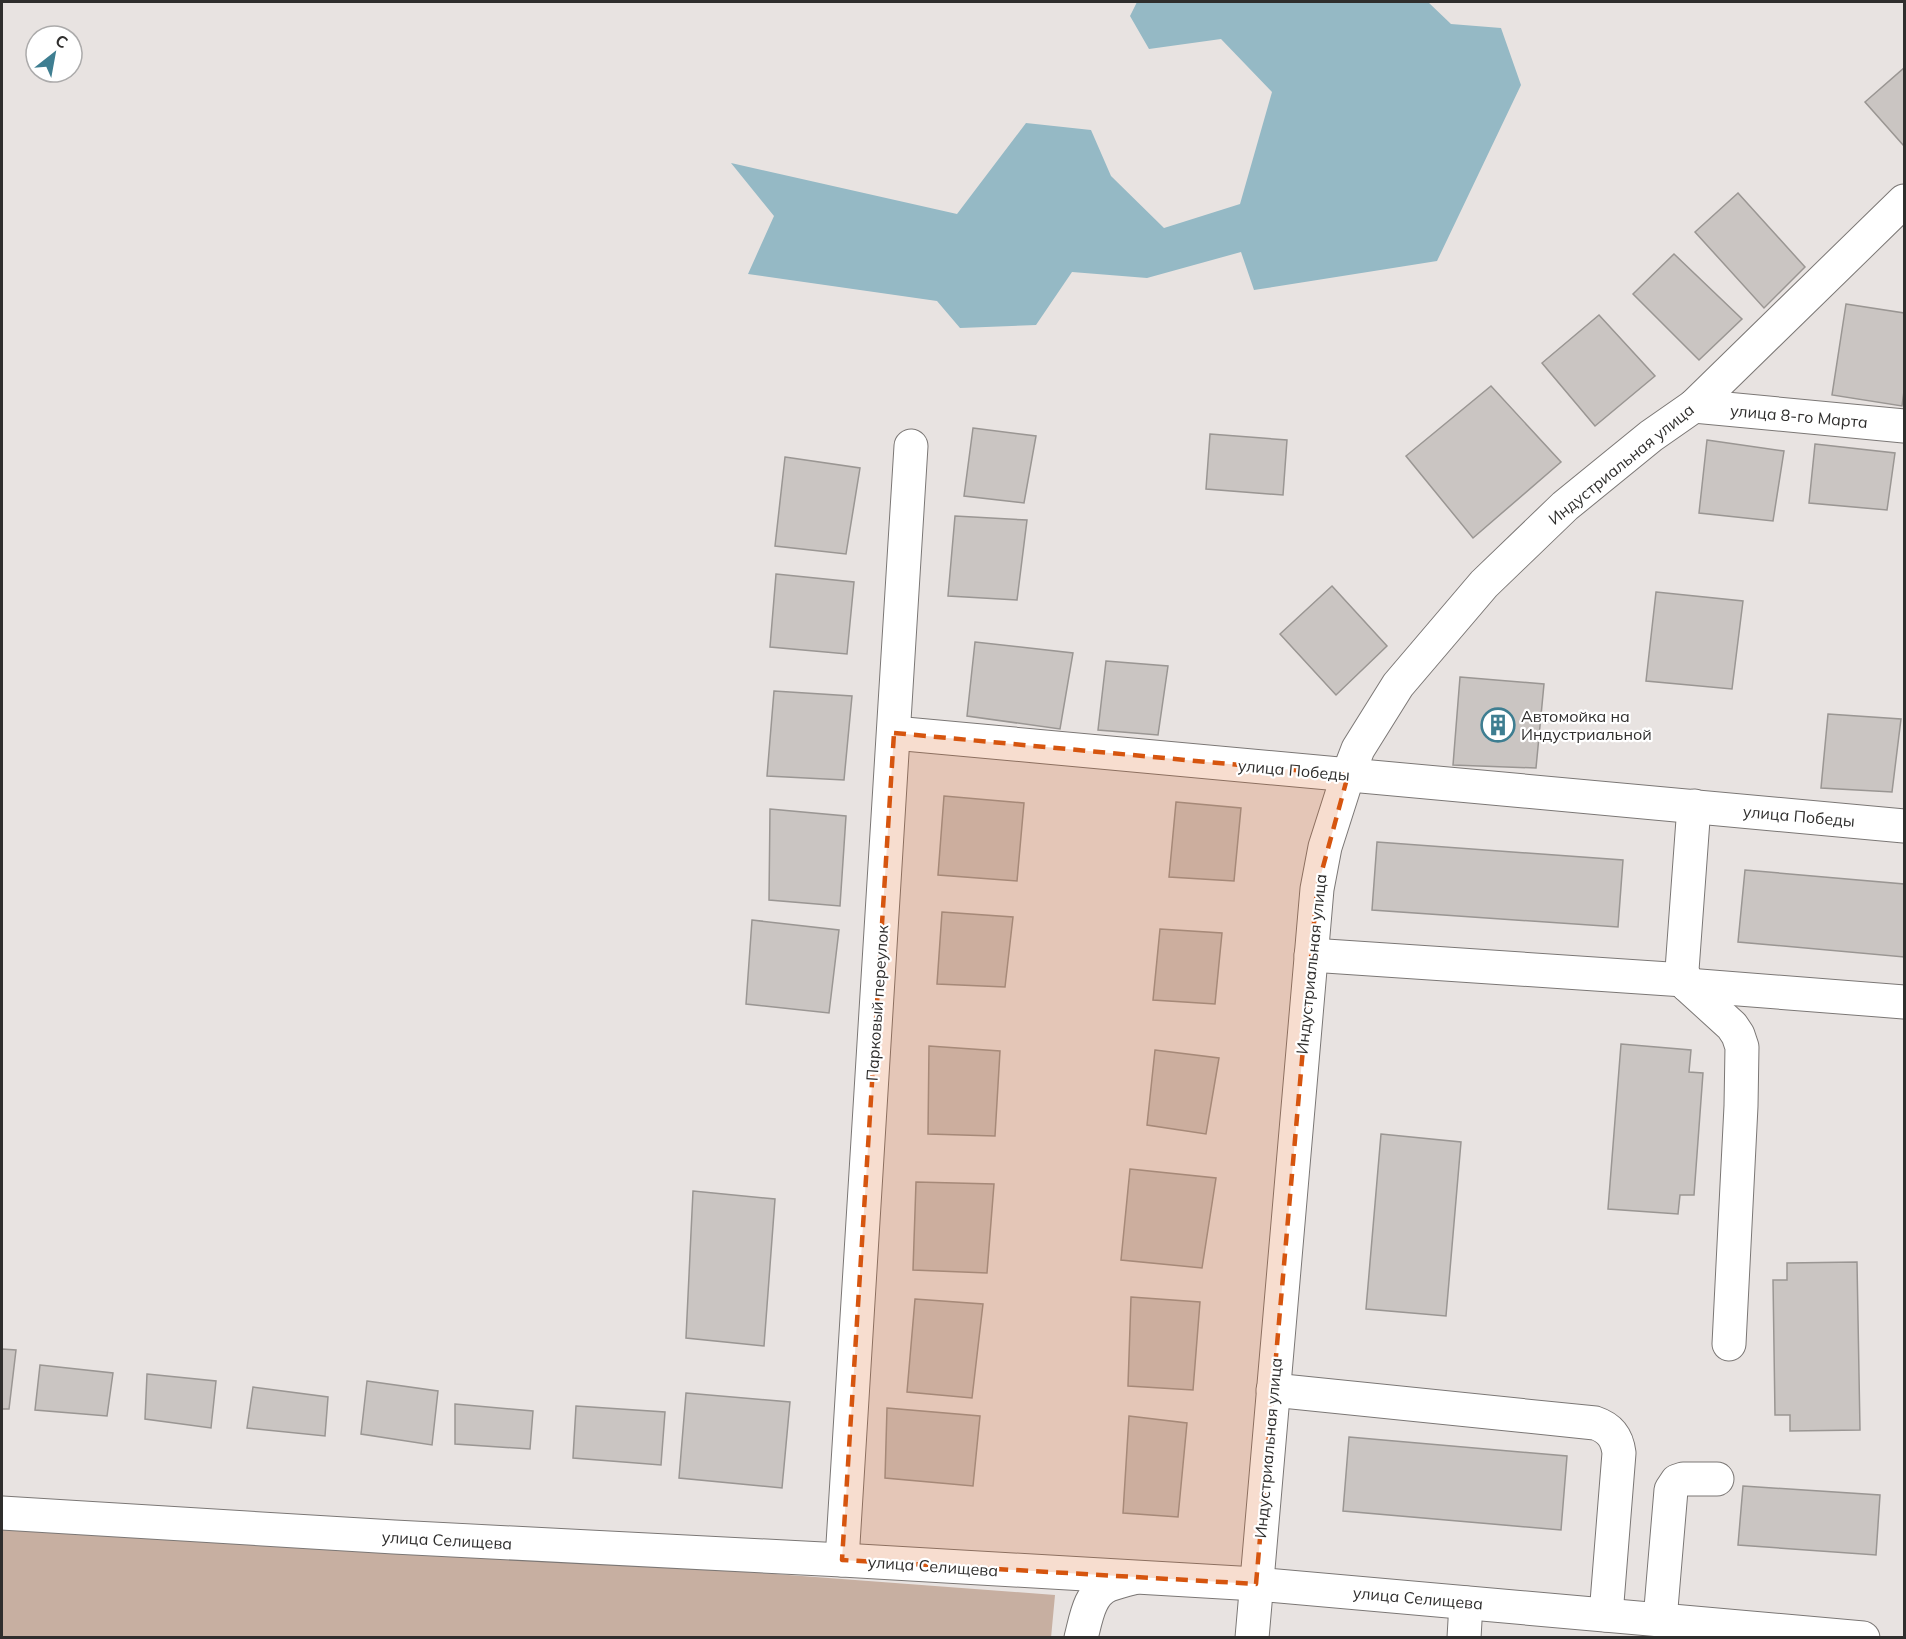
<svg xmlns="http://www.w3.org/2000/svg" width="1906" height="1639" font-family="Mulish,sans-serif">
	<style>
		.green { fill: #c7afa1 }
		.water { fill: #95b9c5 }
		.building { fill: #cac5c2; stroke: #9a9693; stroke-width: 1.5 }
		.lines { fill: none; stroke-linecap: round; stroke-linejoin: round }
		.minor-casing { stroke: #7b7775; stroke-width: 35 }
		.minor { stroke: #fff; stroke-width: 33 }
		.marked { fill: #d6550f; fill-opacity: 0.2; stroke: #d6550f; stroke-width: 4.5; stroke-dasharray: 12 8; stroke-linejoin: round }
		.labels { text-anchor: middle; dominant-baseline: central; stroke-width: 4.5; stroke-linejoin: round; paint-order: stroke }
		.street-label { font-size: 16px; fill: #2f2e2d; stroke: #fff }
		.poi-label { font-size: 16px; fill: #2f2e2d; stroke: #fff; text-anchor: start }
	</style>
	<rect width="100%" height="100%" fill="#e8e3e1"/>
	<polygon class="green" points="2,1516 1055,1595 1051,1638 2,1637"/>
	<polygon class="water" points="1137,2 1428,2 1451,24 1501,28 1521,85 1437,261 1254,290 1241,252 1147,278 1072,272 1036,325 960,328 937,301 748,274 774,216 731,163 957,214 1026,123 1091,130 1111,176 1164,228 1240,204 1272,92 1221,39 1149,49 1130,16"/>
	<g class="building">
		<polygon points="1904,68 1904,146 1865,102"/>
		<polygon points="1738,193 1805,267 1764,308 1695,232"/>
		<polygon points="1674,254 1742,319 1699,360 1633,294"/>
		<polygon points="1846,304 1904,313 1904,391 1902,406 1832,395"/>
		<polygon points="1599,315 1655,376 1595,426 1542,363"/>
		<polygon points="1491,386 1561,462 1473,538 1406,456"/>
		<polygon points="973,428 1036,436 1024,503 964,496"/>
		<polygon points="1210,434 1287,440 1283,495 1206,489"/>
		<polygon points="1707,440 1784,451 1773,521 1699,513"/>
		<polygon points="1815,444 1895,453 1887,510 1809,503"/>
		<polygon points="785,457 860,468 846,554 775,546"/>
		<polygon points="955,516 1027,520 1017,600 948,596"/>
		<polygon points="776,574 854,582 847,654 770,647"/>
		<polygon points="1332,586 1387,646 1336,695 1280,634"/>
		<polygon points="1656,592 1743,601 1732,689 1646,681"/>
		<polygon points="975,642 1073,653 1060,729 967,716"/>
		<polygon points="1106,661 1168,666 1158,735 1098,730"/>
		<polygon points="1460,677 1544,684 1536,768 1453,765"/>
		<polygon points="774,691 852,696 844,780 767,776"/>
		<polygon points="1828,714 1901,719 1892,792 1821,788"/>
		<polygon points="944,796 1024,803 1017,881 938,875"/>
		<polygon points="1176,802 1241,808 1234,881 1169,877"/>
		<polygon points="770,809 846,816 840,906 769,900"/>
		<polygon points="1377,842 1623,860 1618,927 1372,910"/>
		<polygon points="1745,870 1904,884 1904,957 1738,942"/>
		<polygon points="942,912 1013,917 1005,987 937,984"/>
		<polygon points="752,920 839,930 829,1013 746,1004"/>
		<polygon points="1160,929 1222,933 1215,1004 1153,1000"/>
		<polygon points="1621,1044 1691,1050 1689,1072 1703,1073 1694,1195 1680,1195 1678,1214 1608,1209"/>
		<polygon points="929,1046 1000,1051 995,1136 928,1134"/>
		<polygon points="1155,1050 1219,1058 1206,1134 1147,1125"/>
		<polygon points="1381,1134 1461,1142 1446,1316 1366,1309"/>
		<polygon points="1130,1169 1216,1178 1202,1268 1121,1260"/>
		<polygon points="916,1182 994,1184 987,1273 913,1270"/>
		<polygon points="693,1191 775,1199 764,1346 686,1338"/>
		<polygon points="1857,1262 1860,1430 1790,1431 1790,1415 1775,1415 1773,1280 1787,1280 1787,1263"/>
		<polygon points="1131,1297 1200,1302 1193,1390 1128,1386"/>
		<polygon points="915,1299 983,1304 972,1398 907,1392"/>
		<polygon points="2,1349 16,1350 9,1409 2,1409"/>
		<polygon points="40,1365 113,1373 107,1416 35,1410"/>
		<polygon points="147,1374 216,1381 211,1428 145,1419"/>
		<polygon points="367,1381 438,1391 432,1445 361,1434"/>
		<polygon points="253,1387 328,1397 325,1436 247,1428"/>
		<polygon points="686,1393 790,1402 782,1488 679,1478"/>
		<polygon points="455,1404 533,1411 530,1449 455,1444"/>
		<polygon points="576,1406 665,1412 661,1465 573,1458"/>
		<polygon points="887,1408 980,1416 973,1486 885,1478"/>
		<polygon points="1129,1416 1187,1423 1178,1517 1123,1513"/>
		<polygon points="1349,1437 1567,1456 1561,1530 1343,1511"/>
		<polygon points="1743,1486 1880,1495 1876,1555 1738,1545"/>
	</g>
	<g class="lines">
		<g class="minor-casing">
			<g id="minor">
				<polyline points="1694,406 1904,426"/>
				<polyline points="894,733 1904,826"/>
				<polyline points="1694,806 1682,970 1687,985 1732,1026 1738,1035 1742,1047 1741,1106 1729,1344"/>
				<polyline points="1311,955 1684,980"/>
				<polyline points="1687,985 1904,1002"/>
				<path d="M1273,1390L1595,1423C1610,1428 1617,1437 1619,1453L1606,1615"/>
				<polyline points="2,1513 394,1537 842,1560 1256,1584 1863,1638"/>
				<polyline points="842,1560 911,446"/>
				<polyline points="1660,1620 1671,1490 1677,1481 1683,1479 1717,1479"/>
				<path d="M1081,1638C1086,1619 1089,1593 1109,1585C1117,1582 1125,1580 1133,1578"/>
				<polyline points="1252,1638 1317,889 1325,847 1348,775 1358,749 1398,685 1484,584 1565,506 1651,436 1694,406 1904,201"/>
				<polyline points="1464,1638 1466,1603"/>
			</g>
		</g>
		<use href="#minor" class="minor"/>
	</g>
	<path class="marked" d="M894,733L1348,775L1317,889L1256,1584L842,1560Z"/>
	<defs>
		<g id="building-ring" transform="scale(1.725)"><circle r="9.5" fill="#fff" stroke="#3e7e91" stroke-width="1.5"/><path d="M-4-6H4V6H1V3H-1V6H-4ZM-2.5-4.3h1.7v1.8h-1.7ZM.8-4.3h1.7v1.8H.8ZM-2.5-1h1.7V.8h-1.7ZM.8-1h1.7V.8H.8Z" fill="#3e7e91"/></g>
	</defs>
	<g fill-rule="evenodd">
		<use href="#building-ring" x="1498" y="725"/>
	</g>
	<g class="labels">
		<g class="street-label">
			<text transform="translate(1799 416) rotate(5)">улица 8-го Марта</text>
			<text transform="translate(1621 464) rotate(-39)">Индустриальная улица</text>
			<text transform="translate(1294 770) rotate(5)">улица Победы</text>
			<text transform="translate(1799 816) rotate(5)">улица Победы</text>
			<text transform="translate(1311 964) rotate(-84)">Индустриальная улица</text>
			<text transform="translate(877 1003) rotate(-86)">Парковый переулок</text>
			<text transform="translate(1268 1448) rotate(-85)">Индустриальная улица</text>
			<text transform="translate(447 1540) rotate(3)">улица Селищева</text>
			<text transform="translate(933 1566) rotate(4)">улица Селищева</text>
			<text transform="translate(1418 1598) rotate(5)">улица Селищева</text>
		</g>
		<g class="poi-label">
			<text x="1521" y="716">Автомойка на<tspan x="1521" dy="18">Индустриальной</tspan></text>
		</g>
	</g>
	<rect width="1906" height="1639" fill="none" stroke="#2f2e2d" stroke-width="6"/>
	<g transform="translate(54 54) rotate(31)"><circle r="28" fill="#ffffff" stroke="#acabab" stroke-width="1.5"/>
	<path d="M0-4.5L10 22L0 15L-10 22Z" fill="#3e7e91"/>
	<text y="-9" font-size="16" font-weight="bold" text-anchor="middle" fill="#2f2e2d">С</text>
	</g>
</svg>
